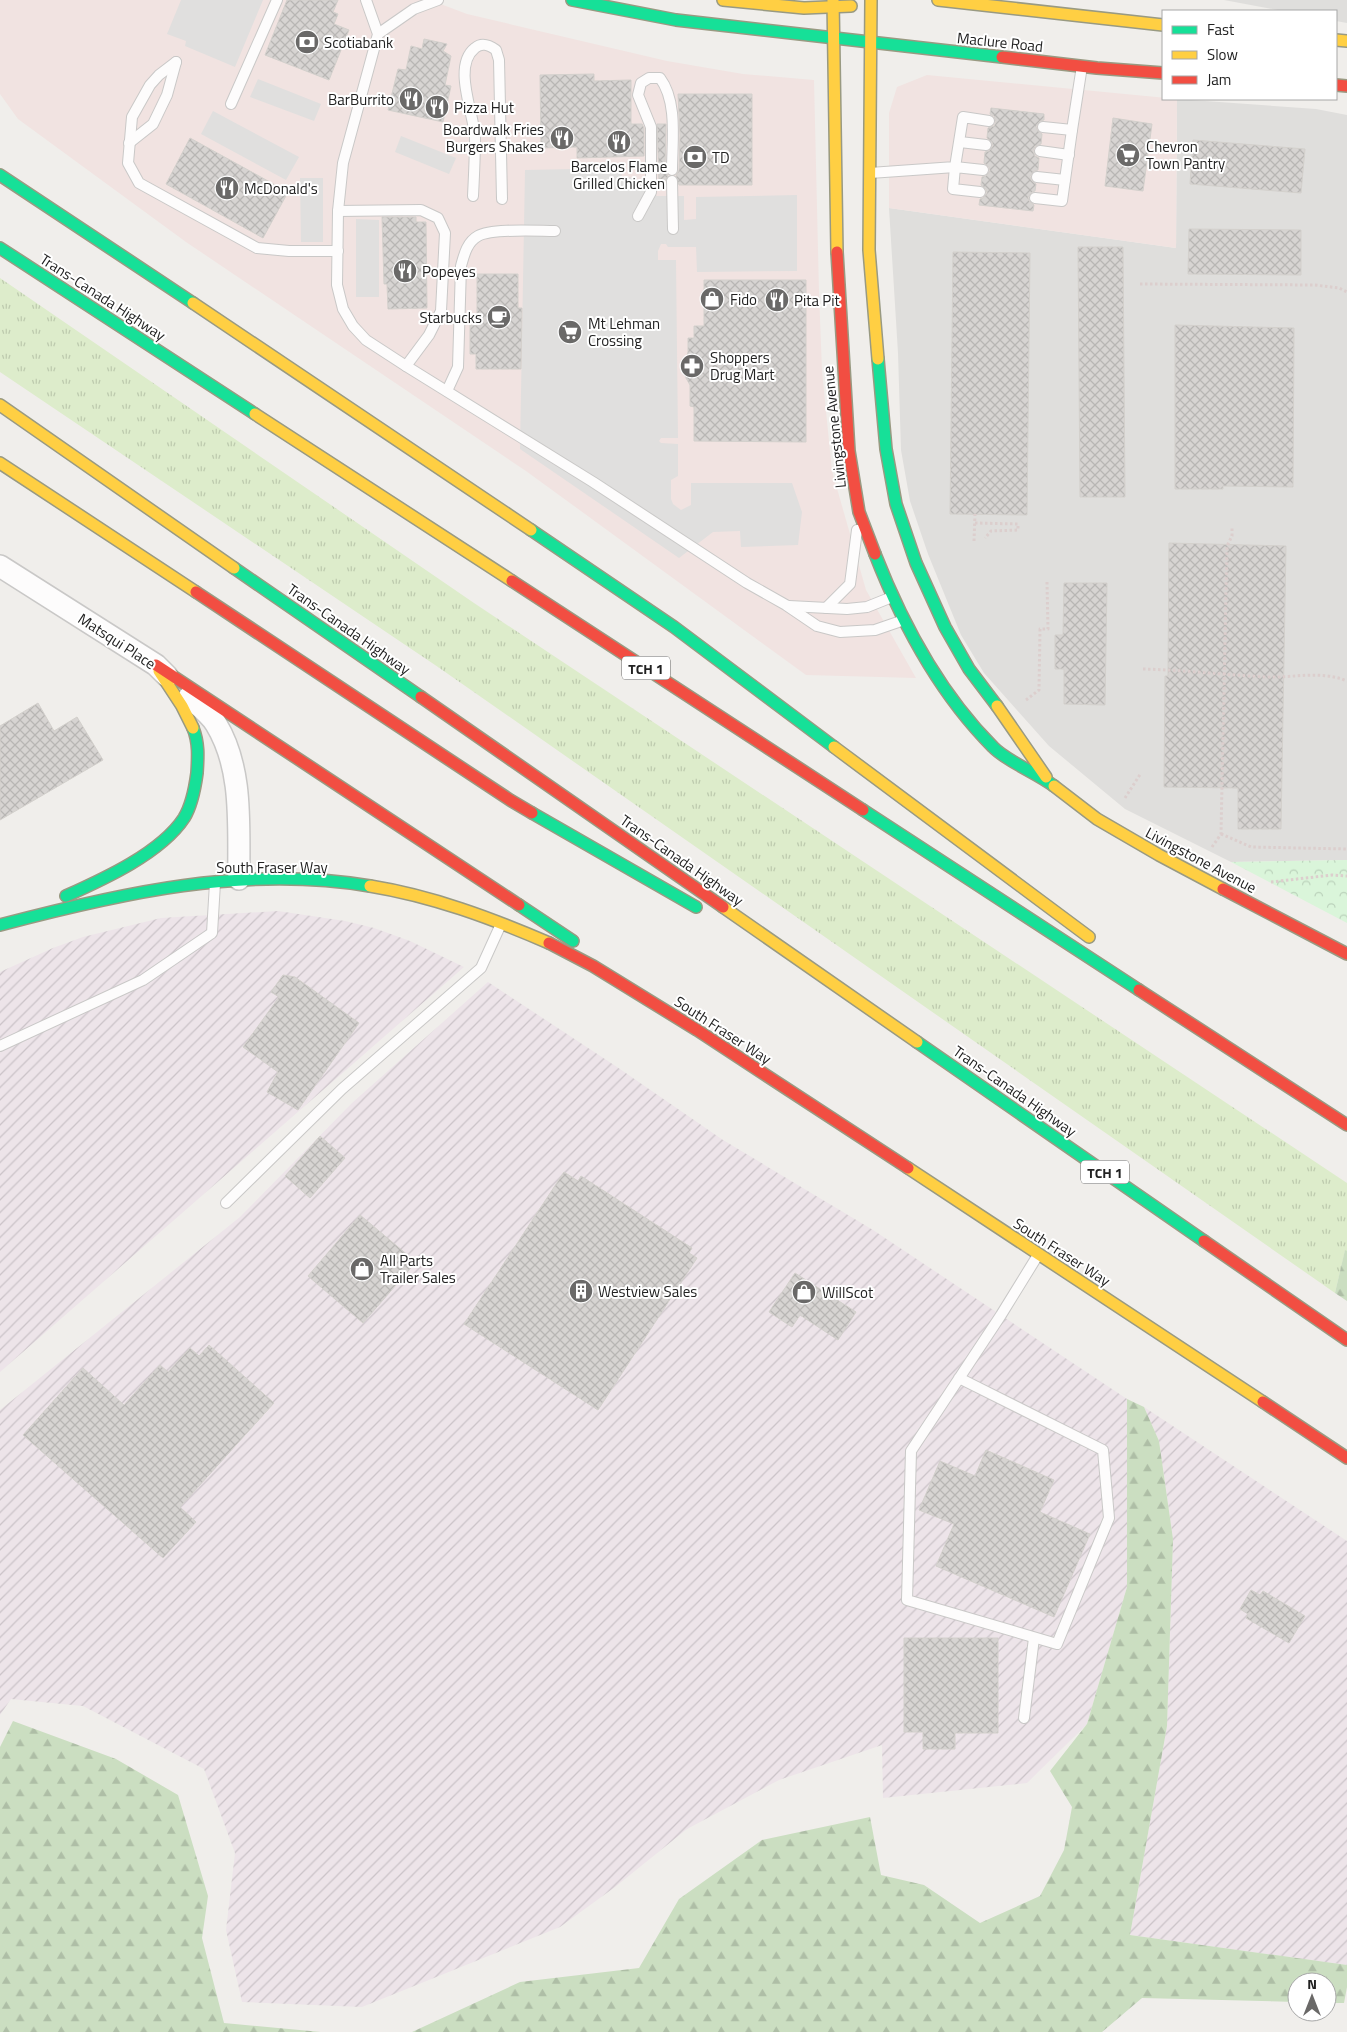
<svg xmlns="http://www.w3.org/2000/svg" width="1347" height="2032" font-family="'Titillium Web',sans-serif">
	<style>
		.residential { fill: #dfdedc }
		.commercial { fill: #f1e3e1 }
		.industrial { fill: url(#industrial-furrows) }
		.grass { fill: url(#grass-tufts) }
		.forest { fill: url(#forest-firs) }
		.park { fill: url(#park-crowns) }
		.parking { fill: #e0dfde }
		.building { fill: url(#building-cross-hatch); stroke: #d3d0cc }
		.lines { fill: none; stroke-linecap: round; stroke-linejoin: round }
		.lane-casing { stroke: #c9c8c7; stroke-width: 12 }
		.street-casing { stroke: #c9c8c7; stroke-width: 24 }
		.fast-casing { stroke: #999a82; stroke-width: 14 }
		.slow-casing { stroke: #999a82; stroke-width: 14 }
		.jam-casing { stroke: #999a82; stroke-width: 14 }
		.path { stroke: #dccecd; stroke-width: 3; stroke-dasharray: 2.5 2.5; stroke-linecap: butt }
		.lane { stroke: #fdfcfc; stroke-width: 10 }
		.street { stroke: #fdfcfc; stroke-width: 21 }
		.fast { stroke: #16e098; stroke-width: 11 }
		.slow { stroke: #ffcf43; stroke-width: 11 }
		.jam { stroke: #f24e42; stroke-width: 11 }
		.labels { text-anchor: middle; dominant-baseline: central; stroke-width: 4; stroke-linejoin: round; paint-order: stroke }
		.shield { fill: #fff; stroke: #646464; stroke-width: 1 }
		.shield-label { font-size: 14px; font-weight: bold; fill: #222 }
		.poi-label { font-size: 15px; fill: #222; stroke: #fff; text-anchor: start }
		.street-label { font-size: 15px; fill: #222; stroke: #fff }
	</style>
	<defs>
		<pattern id="industrial-furrows" width="10" height="10" patternUnits="userSpaceOnUse" patternTransform="scale(1.25)"><rect width="10" height="10" fill="#ede4e9"/><path d="M-1 1l2-2M0 10L10 0M9 11l2-2" fill="none" stroke="#cbc3c8"/></pattern>
		<pattern id="grass-tufts" width="24" height="20" patternUnits="userSpaceOnUse" patternTransform="scale(1.25)"><rect width="24" height="20" fill="#ddeccb"/><path d="M3 7l-1-3M5 7V3M7 7l1-3M15 17l-1-3M17 17v-4M19 17l1-3" fill="none" stroke="#bdcaae"/></pattern>
		<pattern id="forest-firs" width="22" height="20" patternUnits="userSpaceOnUse" patternTransform="scale(1.25)"><rect width="22" height="20" fill="#cbdec1"/><path d="M5 1l3.5 6h-7zM16 11l3.5 6h-7z" fill="#aebea6"/></pattern>
		<pattern id="park-crowns" width="20" height="18" patternUnits="userSpaceOnUse" patternTransform="scale(1.25)"><rect width="20" height="18" fill="#daf5da"/><path d="M2 6a3 3 0 1 1 6 0M12 15a3 3 0 1 1 6 0" fill="none" stroke="#bbd2bb"/></pattern>
		<pattern id="building-cross-hatch" width="8" height="8" patternUnits="userSpaceOnUse" patternTransform="scale(1.25)"><rect width="8" height="8" fill="#d7d4d2"/><path d="M0 0l8 8M0 8l8-8" fill="none" stroke="#b8b6b4"/></pattern>
	</defs>
	<rect width="100%" height="100%" fill="#f0eeeb"/>
	<g class="residential">
		<polygon points="1224,0 1347,0 1347,23 1336,21 1336,11 1283,11"/>
		<polygon points="1177,99 1316,109 1347,115 1347,860 1231,862 1125,809 1049,746 984,673 961,635 928,554 910,501 901,450 898,353 889,208 1176,248"/>
	</g>
	<g class="commercial">
		<polygon points="0,0 430,0 467,14 667,61 743,74 814,80 819,292 822,371 832,471 866,590 916,678 806,675 526,471 186,242 18,119 0,94"/>
		<polygon points="927,75 1177,99 1176,248 889,208 889,113 897,87"/>
	</g>
	<g class="industrial">
		<polygon points="278,911 345,921 374,928 410,941 464,967 0,1372 0,972 53,948 83,937 161,918"/>
		<polygon points="488,982 617,1067 723,1140 873,1230 1127,1399 1127,1587 1087,1724 1027,1783 883,1798 882,1745 779,1780 687,1829 615,1887 560,1927 362,2007 242,2002 226,1930 235,1853 204,1769 83,1706 11,1699 0,1715 0,1410 240,1217 352,1103"/>
		<polygon points="1144,1407 1347,1541 1347,1965 1130,1935 1167,1726 1173,1539 1159,1441"/>
	</g>
	<polygon class="grass" points="0,278 474,603 1347,1183 1347,1251 1345,1251 1335,1293 438,667 0,372"/>
	<g class="forest">
		<polygon points="1345,1250 1347,1251 1347,1301 1335,1293"/>
		<polygon points="1127,1399 1144,1407 1159,1441 1173,1539 1167,1726 1130,1935 1347,1965 1347,1987 1344,2003 1327,2003 1327,1982 1297,1982 1297,2002 1142,1998 1102,2032 412,2032 520,1982 639,1968 679,1899 762,1840 870,1817 881,1875 924,1885 980,1923 1040,1896 1064,1850 1072,1807 1050,1771 1087,1724 1127,1587"/>
		<polygon points="13,1721 116,1759 178,1795 208,1896 202,1938 224,2023 321,2032 0,2032 0,1747"/>
	</g>
	<polygon class="park" points="1347,860 1347,923 1231,862"/>
	<g class="parking">
		<polygon points="181,0 263,0 235,67 185,46 186,41 167,34"/>
		<polygon points="258,79 321,104 314,121 250,97"/>
		<polygon points="213,111 299,157 286,180 201,134"/>
		<polygon points="401,136 456,158 449,174 395,152"/>
		<polygon points="621,168 622,178 630,177 657,196 684,196 684,220 696,219 696,197 797,195 797,271 697,272 696,247 668,247 666,244 661,244 658,251 658,260 676,260 678,438 661,438 659,441 661,443 678,444 678,476 671,480 671,499 673,504 681,510 691,505 691,483 792,483 802,512 798,545 741,547 740,531 713,532 679,558 520,449 525,170"/>
		<polygon points="300,178 323,178 323,242 301,242"/>
		<polygon points="356,219 379,220 379,297 356,297"/>
	</g>
	<g class="building">
		<polygon points="287,0 338,0 333,12 338,14 334,24 349,30 329,80 265,55"/>
		<polygon points="424,39 447,44 443,51 451,56 445,85 451,86 443,122 388,110 398,69 406,70 411,46 422,49"/>
		<polygon points="594,74 594,81 631,80 631,124 642,124 644,128 644,156 577,158 577,147 541,148 540,75"/>
		<polygon points="678,94 752,94 752,185 679,185 676,176 679,170 680,135"/>
		<polygon points="991,108 1044,114 1044,120 1040,121 1036,126 1037,130 1042,134 1041,144 1035,146 1033,151 1035,156 1039,158 1038,170 1034,171 1030,176 1031,180 1036,184 1035,191 1032,192 1028,197 1029,201 1034,205 1033,211 979,205 980,199 983,198 987,193 986,189 981,185 982,177 986,176 990,171 989,167 984,163 985,152 989,151 993,146 992,142 987,138 988,128 994,126 996,122 994,116 990,114"/>
		<polygon points="1113,118 1152,124 1143,191 1105,186"/>
		<polygon points="657,124 666,124 665,170 668,176 665,181 659,181"/>
		<polygon points="190,138 288,192 263,238 166,184"/>
		<polygon points="1193,140 1305,149 1301,193 1190,184"/>
		<polygon points="382,217 416,217 416,222 426,222 427,308 388,309 387,284 384,284"/>
		<polygon points="1189,229 1301,230 1301,275 1188,274"/>
		<polygon points="1078,247 1123,247 1125,497 1080,497"/>
		<polygon points="953,252 1030,253 1027,515 950,514"/>
		<polygon points="477,274 518,274 518,308 522,308 521,369 476,369 476,354 470,354 470,325 477,325"/>
		<polygon points="704,280 806,280 806,442 694,441 694,407 690,406 690,385 686,378 685,363 688,352 688,338 694,338 694,326 704,326"/>
		<polygon points="1175,325 1294,328 1293,487 1223,486 1223,489 1175,489"/>
		<polygon points="1169,543 1286,546 1281,829 1238,829 1238,788 1164,787 1165,676 1168,676"/>
		<polygon points="1064,583 1107,583 1105,705 1064,704 1064,669 1055,669 1055,635 1063,635"/>
		<polygon points="38,703 54,731 77,717 103,760 0,820 0,726"/>
		<polygon points="283,975 295,977 359,1023 298,1110 267,1092 278,1072 243,1047 279,997 271,992"/>
		<polygon points="320,1136 345,1158 310,1198 285,1176"/>
		<polygon points="564,1172 578,1181 581,1176 692,1248 689,1253 697,1258 598,1410 464,1324"/>
		<polygon points="360,1215 416,1262 363,1323 308,1276"/>
		<polygon points="795,1273 856,1312 838,1340 800,1315 792,1327 769,1312"/>
		<polygon points="209,1345 274,1403 180,1507 196,1522 163,1558 23,1435 83,1368 124,1405 160,1365 168,1372 190,1348 199,1356"/>
		<polygon points="986,1450 1054,1480 1040,1512 1090,1534 1054,1617 936,1566 954,1524 919,1510 940,1461 975,1476"/>
		<polygon points="1251,1590 1260,1595 1263,1591 1305,1616 1289,1643 1246,1618 1248,1614 1240,1609"/>
		<polygon points="904,1638 998,1638 998,1733 955,1733 955,1749 923,1749 923,1732 904,1732"/>
	</g>
	<g class="lines">
		<g class="lane-casing">
			<g id="lane">
				<polyline points="366,0 378,34 343,163 338,211 337,285 343,309 353,326 366,340 406,366 593,482 747,583 786,605 817,626 840,632 875,630 904,620"/>
				<polyline points="378,34 414,9 438,0"/>
				<polyline points="176,62 159,75 150,85 132,117 128,163 139,183 257,248 289,251 338,251"/>
				<polyline points="231,104 277,0"/>
				<polyline points="1043,127 1072,130 1082,66"/>
				<polyline points="960,142 986,145"/>
				<polyline points="129,143 153,124 167,95 176,62"/>
				<polyline points="1040,151 1069,155"/>
				<polyline points="870,173 955,167 963,117 989,121"/>
				<polyline points="1037,177 1065,180"/>
				<polyline points="672,181 673,229"/>
				<polyline points="980,192 953,189 955,167 983,170"/>
				<path d="M473,196C474,176 475,157 475,137C474,113 452,66 475,48C482,42 489,45 496,50L499,60L502,199"/>
				<polyline points="1035,198 1062,201 1072,130"/>
				<polyline points="338,211 421,210 438,218 445,233 441,311 429,335 406,366"/>
				<path d="M638,216L651,192V127L638,95L641,83L649,78H660C678,102 672,142 672,170"/>
				<path d="M447,391L458,367L461,266C464,255 467,242 478,236C492,228 537,231 555,231"/>
				<polyline points="789,606 847,609 867,607 892,597"/>
				<polyline points="826,608 850,584 857,530"/>
				<polyline points="0,1046 143,980 212,933 215,883"/>
				<polyline points="226,1203 342,1089 481,968 501,924"/>
				<polyline points="959,1378 1103,1450 1109,1518 1057,1644 907,1600 911,1451 1001,1315 1038,1255"/>
				<polyline points="1024,1718 1034,1638"/>
			</g>
		</g>
		<g class="street-casing">
			<g id="street">
				<polyline points="0,566 156,665 167,676"/>
				<path d="M189,697C198,705 210,714 216,724C244,770 238,828 239,879"/>
			</g>
		</g>
		<g class="fast-casing">
			<g id="fast">
				<polyline points="572,0 676,20 1002,57"/>
				<polyline points="0,175 193,303"/>
				<polyline points="0,248 255,414"/>
				<polyline points="878,359 886,449 896,504 916,563 945,627 969,669 997,706"/>
				<polyline points="531,530 674,627 834,747"/>
				<path d="M875,554C902,623 940,694 993,747C1006,761 1037,773 1054,786"/>
				<polyline points="234,568 421,697"/>
				<polyline points="863,810 1139,990"/>
				<polyline points="532,813 696,907"/>
				<path d="M66,896C104,879 161,853 184,818C192,805 195,788 197,773C198,757 199,743 193,728"/>
				<polyline points="519,905 573,941"/>
				<path d="M0,925C121,893 244,865 370,886"/>
				<polyline points="917,1042 1204,1241"/>
			</g>
		</g>
		<g class="slow-casing">
			<g id="slow">
				<polyline points="723,0 804,8 851,6"/>
				<polyline points="833,0 837,252"/>
				<polyline points="871,0 869,250 878,359"/>
				<polyline points="938,0 1163,25"/>
				<polyline points="1336,40 1347,41"/>
				<polyline points="193,303 531,530"/>
				<polyline points="0,405 234,568"/>
				<polyline points="255,414 512,581"/>
				<polyline points="0,463 196,592"/>
				<polyline points="159,671 182,706 193,728"/>
				<polyline points="997,706 1046,777"/>
				<polyline points="834,747 1089,937"/>
				<polyline points="1054,786 1097,819 1159,855 1223,889"/>
				<path d="M370,886C432,896 491,918 549,943"/>
				<polyline points="723,907 917,1042"/>
				<polyline points="908,1168 1263,1402"/>
			</g>
		</g>
		<g class="jam-casing">
			<g id="jam">
				<polyline points="1002,57 1097,68 1163,73"/>
				<polyline points="1336,85 1347,86"/>
				<polyline points="837,252 849,451 859,512 875,554"/>
				<polyline points="512,581 863,810"/>
				<polyline points="196,592 510,800 532,813"/>
				<polyline points="156,665 519,905"/>
				<polyline points="421,697 723,907"/>
				<polyline points="1223,889 1347,954"/>
				<polyline points="549,943 593,966 697,1030 908,1168"/>
				<polyline points="1139,990 1347,1125"/>
				<polyline points="1204,1241 1347,1340"/>
				<polyline points="1263,1402 1347,1458"/>
			</g>
		</g>
		<g class="path">
			<polyline points="1140,284 1315,285 1339,288 1347,292"/>
			<polyline points="975,523 1018,524 1018,530 991,531 985,538"/>
			<polyline points="974,541 975,514"/>
			<path d="M1143,669C1184,670 1225,675 1267,677C1294,678 1321,670 1347,681"/>
			<polyline points="1026,700 1039,690 1040,629 1048,629 1047,582"/>
			<polyline points="1125,798 1141,773"/>
			<polyline points="1221,834 1251,847 1347,849"/>
			<polyline points="1212,847 1221,834 1227,546 1232,536 1232,527"/>
			<polyline points="1271,882 1332,875 1347,876"/>
		</g>
		<use href="#lane" class="lane"/>
		<use href="#street" class="street"/>
		<use href="#fast" class="fast"/>
		<use href="#slow" class="slow"/>
		<use href="#jam" class="jam"/>
	</g>
	<defs>
		<g id="bank-disc" transform="scale(1.25)"><circle r="9.5" fill="#6a6968" stroke="#fff"/><path d="M-6-4H6V4H-6ZM0-2.3a2.3 2.3 0 1 0 0 4.6a2.3 2.3 0 1 0 0-4.6Z" fill="#fff"/></g>
		<g id="restaurant-disc" transform="scale(1.25)"><circle r="9.5" fill="#6a6968" stroke="#fff"/><path d="M-5-6h1v4h1v-4h1v4h1v-4h1v5L-1.5 .5V6h-2V.5L-5-1ZM5-6V6H3V1.5H1.5Q1.5-4 5-6Z" fill="#fff"/></g>
		<g id="supermarket-disc" transform="scale(1.25)"><circle r="9.5" fill="#6a6968" stroke="#fff"/><path d="M-6-5.5h2.5l.6 2H6L4.5 2H-2.5L-4.4-4H-6ZM-1.5 3.2a1.3 1.3 0 1 0 .1 0ZM3 3.2a1.3 1.3 0 1 0 .1 0Z" fill="#fff"/></g>
		<g id="shop-disc" transform="scale(1.25)"><circle r="9.5" fill="#6a6968" stroke="#fff"/><path d="M-5-2.5h2.3a2.7 3.5 0 0 1 5.4 0H5L5.5 6h-11ZM-1.5-2.5h3a1.5 2.3 0 0 0-3 0Z" fill="#fff"/></g>
		<g id="cafe-disc" transform="scale(1.25)"><circle r="9.5" fill="#6a6968" stroke="#fff"/><path d="M-5.5-4.5H6V0H3Q3 3.5 0 3.5H-2.5Q-5.5 3.5-5.5 0ZM3-3.2v2h1.7v-2ZM-6 4.5H4V6H-6Z" fill="#fff"/></g>
		<g id="pharmacy-disc" transform="scale(1.25)"><circle r="9.5" fill="#6a6968" stroke="#fff"/><path d="M-2-6h4v4h4v4h-4v4h-4v-4h-4v-4h4Z" fill="#fff"/></g>
		<g id="building-disc" transform="scale(1.25)"><circle r="9.5" fill="#6a6968" stroke="#fff"/><path d="M-4-6H4V6H1V3H-1V6H-4ZM-2.5-4.3h1.7v1.8h-1.7ZM.8-4.3h1.7v1.8H.8ZM-2.5-1h1.7V.8h-1.7ZM.8-1h1.7V.8H.8Z" fill="#fff"/></g>
	</defs>
	<g fill-rule="evenodd">
		<use href="#bank-disc" x="307" y="42"/>
		<use href="#restaurant-disc" x="411" y="99"/>
		<use href="#restaurant-disc" x="437" y="107"/>
		<use href="#restaurant-disc" x="562" y="138"/>
		<use href="#restaurant-disc" x="619" y="142"/>
		<use href="#supermarket-disc" x="1128" y="155"/>
		<use href="#bank-disc" x="695" y="157"/>
		<use href="#restaurant-disc" x="227" y="188"/>
		<use href="#restaurant-disc" x="405" y="271"/>
		<use href="#shop-disc" x="712" y="299"/>
		<use href="#restaurant-disc" x="777" y="300"/>
		<use href="#cafe-disc" x="499" y="317"/>
		<use href="#supermarket-disc" x="570" y="332"/>
		<use href="#pharmacy-disc" x="692" y="366"/>
		<use href="#shop-disc" x="362" y="1269"/>
		<use href="#building-disc" x="581" y="1291"/>
		<use href="#shop-disc" x="804" y="1292"/>
	</g>
	<g class="labels">
		<g class="shield">
			<rect x="622" y="656.5" width="48" height="23" rx="4"/>
			<rect x="1081" y="1160.5" width="48" height="23" rx="4"/>
		</g>
		<g class="shield-label">
			<text x="646" y="668">TCH 1</text>
			<text x="1105" y="1172">TCH 1</text>
		</g>
		<g class="poi-label">
			<text x="324" y="42">Scotiabank</text>
			<text x="394" y="99" text-anchor="end">BarBurrito</text>
			<text x="454" y="107">Pizza Hut</text>
			<text x="544" y="129" text-anchor="end">Boardwalk Fries<tspan x="544" dy="17">Burgers Shakes</tspan></text>
			<text x="1146" y="146">Chevron<tspan x="1146" dy="17">Town Pantry</tspan></text>
			<text x="712" y="157">TD</text>
			<text x="619" y="166" text-anchor="middle">Barcelos Flame<tspan x="619" dy="17">Grilled Chicken</tspan></text>
			<text x="244" y="188">McDonald's</text>
			<text x="422" y="271">Popeyes</text>
			<text x="730" y="299">Fido</text>
			<text x="794" y="300">Pita Pit</text>
			<text x="482" y="317" text-anchor="end">Starbucks</text>
			<text x="588" y="323">Mt Lehman<tspan x="588" dy="17">Crossing</tspan></text>
			<text x="710" y="357">Shoppers<tspan x="710" dy="17">Drug Mart</tspan></text>
			<text x="380" y="1260">All Parts<tspan x="380" dy="17">Trailer Sales</tspan></text>
			<text x="598" y="1291">Westview Sales</text>
			<text x="822" y="1292">WillScot</text>
		</g>
		<g class="street-label">
			<text transform="translate(1000 42) rotate(6)">Maclure Road</text>
			<text transform="translate(103 297) rotate(33)">Trans-Canada Highway</text>
			<text transform="translate(834 427) rotate(-96)">Livingstone Avenue</text>
			<text transform="translate(349 629) rotate(35)">Trans-Canada Highway</text>
			<text transform="translate(117 641) rotate(33)">Matsqui Place</text>
			<text transform="translate(682 860) rotate(35)">Trans-Canada Highway</text>
			<text transform="translate(1201 860) rotate(28)">Livingstone Avenue</text>
			<text x="272" y="867">South Fraser Way</text>
			<text transform="translate(723 1030) rotate(33)">South Fraser Way</text>
			<text transform="translate(1015 1091) rotate(35)">Trans-Canada Highway</text>
			<text transform="translate(1062 1252) rotate(33)">South Fraser Way</text>
		</g>
	</g>
	<rect x="1162" y="10" width="175" height="90" fill="#ffffff" stroke="#a7a7a7"/>
	<rect x="1172" y="26" width="25" height="8" fill="#16e098" stroke="#a7a7a7"/>
	<text x="1207" y="35" font-size="15" fill="#222222">Fast</text>
	<rect x="1172" y="51" width="25" height="8" fill="#ffcf43" stroke="#a7a7a7"/>
	<text x="1207" y="60" font-size="15" fill="#222222">Slow</text>
	<rect x="1172" y="76" width="25" height="8" fill="#f24e42" stroke="#a7a7a7"/>
	<text x="1207" y="85" font-size="15" fill="#222222">Jam</text>
	<g transform="translate(1312 1997)"><circle r="24" fill="#ffffff" stroke="#a7a7a7"/>
	<path d="M0-4L9 19L0 12L-9 19Z" fill="#6a6968"/>
	<text y="-8" font-size="14" font-weight="bold" text-anchor="middle" fill="#222222">N</text>
	</g>
</svg>
